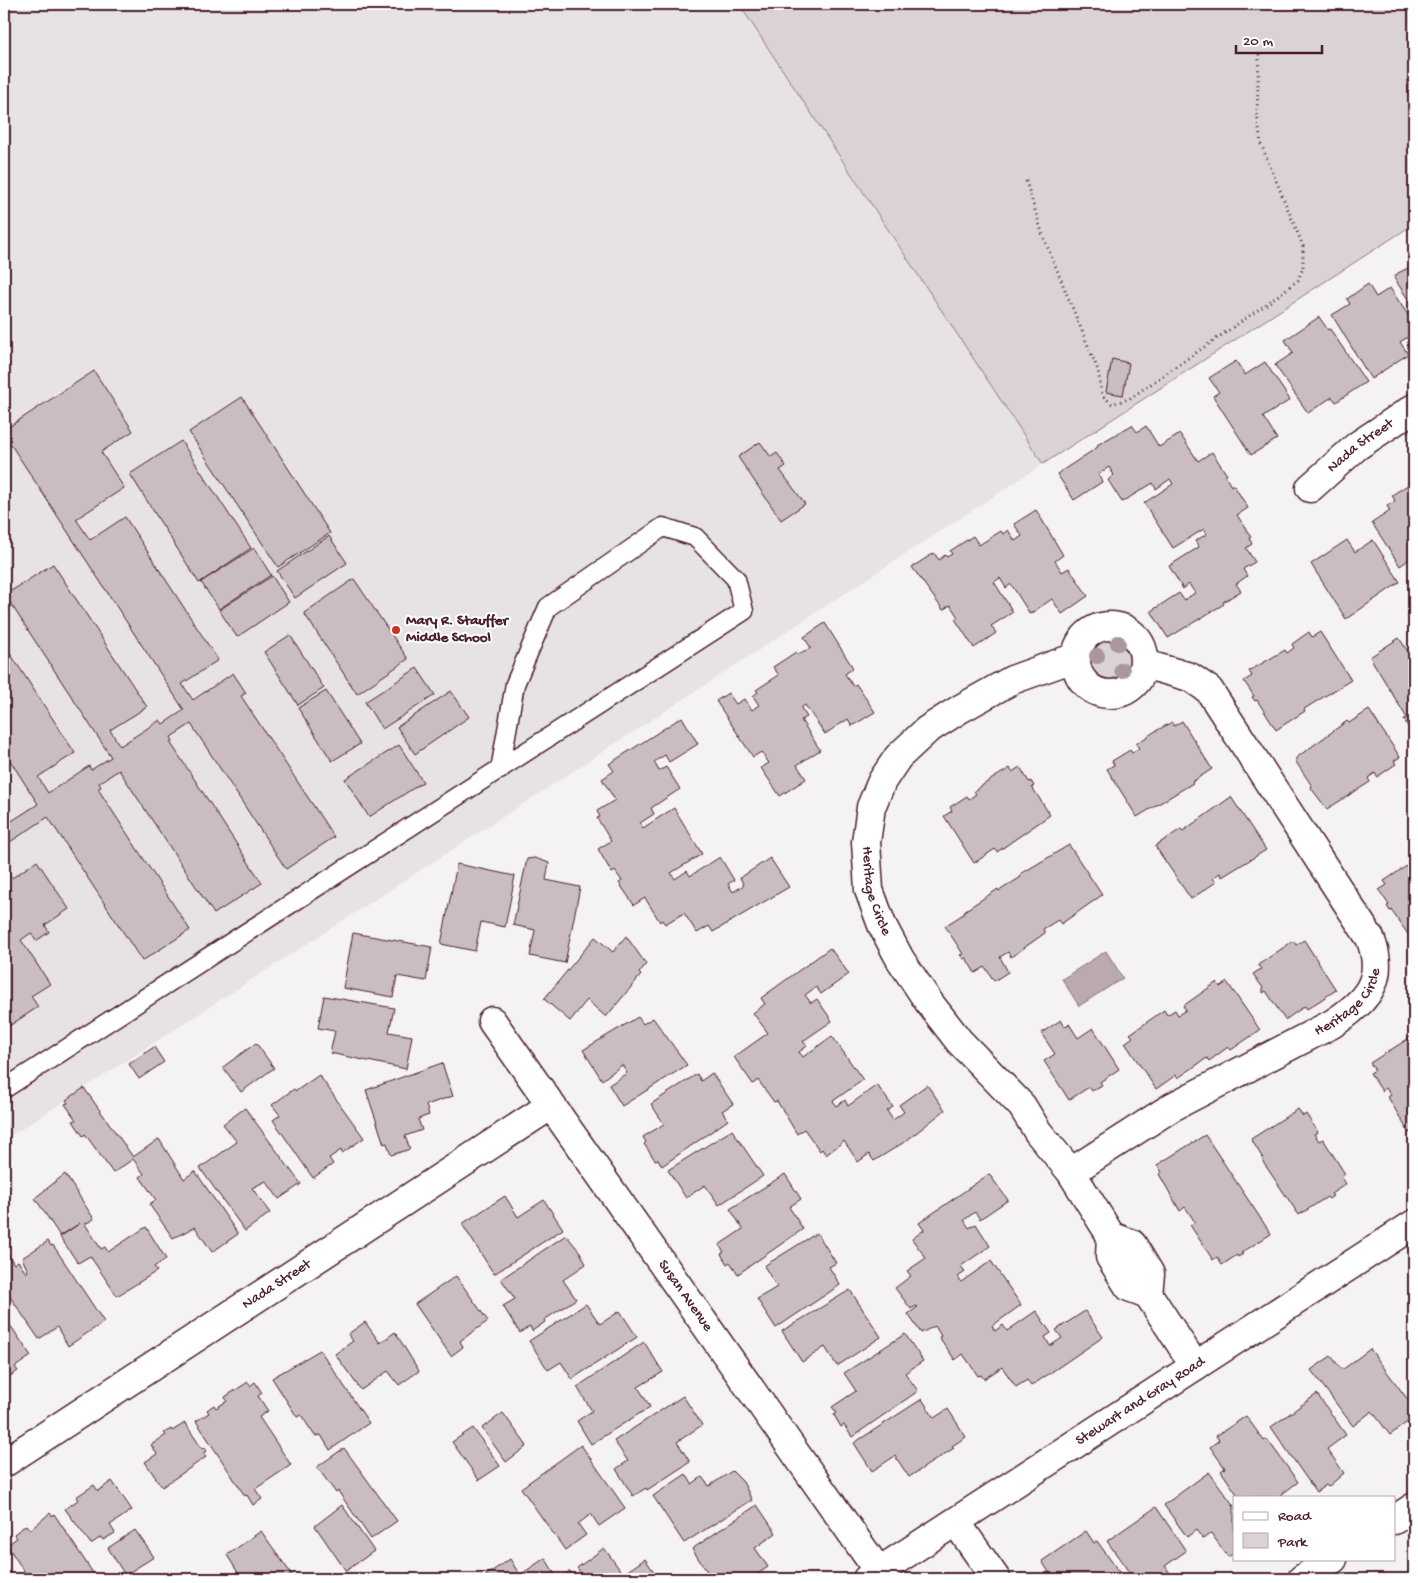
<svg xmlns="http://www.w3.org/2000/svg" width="1418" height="1583" font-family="'Gochi Hand',sans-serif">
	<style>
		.built { fill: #e7e2e3 }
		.green { fill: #dbd2d5; stroke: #927880 }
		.water { fill: #baa9ae; stroke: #8d727a }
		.building { fill: #cabdc1; stroke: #4a1f2b }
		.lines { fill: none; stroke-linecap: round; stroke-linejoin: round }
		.service-casing { stroke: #4a1f2b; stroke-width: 21 }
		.minor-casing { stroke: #4a1f2b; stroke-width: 31 }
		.secondary-casing { stroke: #4a1f2b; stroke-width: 31 }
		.path { stroke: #4a1f2b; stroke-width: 3; stroke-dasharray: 1 4; stroke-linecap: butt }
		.service { stroke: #fff; stroke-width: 18 }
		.minor { stroke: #fff; stroke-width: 28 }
		.secondary { stroke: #fff; stroke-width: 28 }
		.tree { fill: #aa979c }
		.poi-dot { fill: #c8321e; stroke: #fff; stroke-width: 2 }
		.labels { text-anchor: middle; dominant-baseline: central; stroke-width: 4; stroke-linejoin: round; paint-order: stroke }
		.street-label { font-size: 15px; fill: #4a1f2b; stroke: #fff }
		.poi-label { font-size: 15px; font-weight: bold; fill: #4a1f2b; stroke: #fff; text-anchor: start }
	</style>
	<rect width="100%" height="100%" fill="#f4f2f2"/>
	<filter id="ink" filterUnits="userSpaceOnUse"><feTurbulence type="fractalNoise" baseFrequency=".02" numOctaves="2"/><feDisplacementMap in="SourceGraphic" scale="10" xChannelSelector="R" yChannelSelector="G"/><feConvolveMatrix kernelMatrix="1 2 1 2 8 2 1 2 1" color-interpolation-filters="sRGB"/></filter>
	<g filter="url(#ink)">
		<polygon class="built" points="4,4 739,4 1043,464 535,796 4,1140"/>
		<g class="green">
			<polygon points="739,4 1414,4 1414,224 1043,464"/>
			<circle cx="1110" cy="661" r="26"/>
		</g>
		<polygon class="water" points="1106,951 1123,978 1079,1006 1062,979"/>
		<g class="building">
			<polygon points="1414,265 1414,308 1394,278 1398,273"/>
			<polygon points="1368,284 1376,297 1390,288 1414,324 1414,333 1400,342 1408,354 1371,379 1332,315 1350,304 1347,299"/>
			<polygon points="1319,317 1328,330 1330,329 1366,382 1336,402 1332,397 1308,413 1275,365 1293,353 1285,340"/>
			<polygon points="1112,359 1129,363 1123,395 1106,392"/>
			<polygon points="1236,361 1245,375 1265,362 1290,400 1263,417 1277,439 1251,455 1213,396 1219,392 1209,378"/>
			<polygon points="94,371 133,431 101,452 124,488 76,519 90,540 125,517 218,660 182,684 193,700 233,673 246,693 241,696 334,837 286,869 191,724 171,737 173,741 170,742 262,883 214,914 119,770 99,783 101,787 98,789 190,930 142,961 48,817 4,846 4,826 38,804 4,751 4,644 75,753 38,777 48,793 89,766 91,770 111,757 5,595 53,564 147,707 110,730 120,746 160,720 163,724 184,710 4,434 4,430"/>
			<polygon points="242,397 330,533 278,567 189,432"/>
			<polygon points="1132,425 1137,432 1146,426 1159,447 1180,434 1198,461 1212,452 1227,475 1225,476 1231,486 1233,484 1248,508 1237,515 1251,537 1249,538 1252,544 1246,548 1255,562 1243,569 1247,576 1236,584 1241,591 1223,602 1224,604 1168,638 1151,611 1179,593 1184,600 1195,593 1189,584 1183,589 1169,566 1199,547 1195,541 1207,534 1204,529 1173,548 1144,503 1173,484 1170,479 1156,489 1153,483 1122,502 1108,480 1114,475 1109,467 1098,474 1102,482 1074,500 1057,474 1098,447 1097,445"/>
			<polygon points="181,441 251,548 199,583 130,474"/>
			<polygon points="760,442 771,457 777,453 786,466 780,470 805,504 781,520 738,457"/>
			<polygon points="1414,481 1414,556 1400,566 1372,523 1390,511 1387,506 1395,501 1392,495"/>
			<polygon points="1036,510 1063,555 1055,561 1062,572 1069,568 1088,596 1062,614 1052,599 1030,614 1011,584 1006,588 1000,578 994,582 1013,612 991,626 996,633 974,648 955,619 958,617 950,605 943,610 912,567 934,553 939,560 945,555 947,557 952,554 950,551 973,536 979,545 1001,531 1003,534 1008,530 1015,541 1022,536 1014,524"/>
			<polygon points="329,536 347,563 295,598 277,571"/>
			<polygon points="1347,540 1355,552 1373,540 1400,582 1346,619 1311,564"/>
			<polygon points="254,548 271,575 219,609 201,582"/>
			<polygon points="272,576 289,602 237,637 219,610"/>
			<polygon points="354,579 408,659 357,694 304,613"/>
			<polygon points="825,623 853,668 845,674 853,686 856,684 875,712 852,726 848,719 825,734 805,705 801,708 807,717 801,720 820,750 797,765 806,779 780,796 761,768 769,763 761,752 753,757 716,701 728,693 736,704 744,699 752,710 759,705 753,696 758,692 756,690 779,675 773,667 796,652 798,654 811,648 804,637"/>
			<polygon points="1309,632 1312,637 1320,632 1351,680 1304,709 1305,711 1276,730 1257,700 1255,701 1252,697 1254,696 1244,681 1252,676 1249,671 1285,650 1287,653 1294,648 1292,644"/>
			<polygon points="290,635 324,688 298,705 264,652"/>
			<polygon points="1399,638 1409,653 1414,650 1414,730 1412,726 1409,728 1404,720 1407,718 1370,657"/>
			<polygon points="417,668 435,695 382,729 365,702"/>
			<polygon points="326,691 360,744 332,761 298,708"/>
			<polygon points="451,691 469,717 415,754 397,727"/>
			<polygon points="1369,710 1400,757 1394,761 1396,764 1377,777 1375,773 1368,778 1370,782 1327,809 1311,788 1312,786 1296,762 1296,758 1347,721 1349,723"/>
			<polygon points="682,717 698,744 669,762 665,755 654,762 659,771 666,767 680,789 651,808 654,814 640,823 643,828 674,808 702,854 671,873 675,879 687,871 690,876 720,857 734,880 728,884 733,892 744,885 740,878 770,858 789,887 713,932 709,926 697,933 684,913 665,924 662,920 660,922 645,898 634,905 619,883 622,881 615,871 612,873 598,849 611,841 597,818 600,817 597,811 615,800 602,779 614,771 609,764"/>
			<polygon points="1182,721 1212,769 1192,782 1193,783 1137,817 1107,769 1114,765 1112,761 1130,750 1132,753 1139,748 1136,744 1154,732 1172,722 1174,726"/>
			<polygon points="399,745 423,782 369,817 345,779"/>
			<polygon points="1020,767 1029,782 1031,781 1034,786 1032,787 1050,815 997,852 995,849 974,863 944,816 952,811 950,807 967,796 969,799 976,794 974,791 992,779 1010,768 1012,772"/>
			<polygon points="1231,797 1266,850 1222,877 1220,873 1213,878 1216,882 1191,899 1155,846 1181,829 1183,831"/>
			<polygon points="1069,845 1102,895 1061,924 1058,920 1043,929 1045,933 1011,957 1008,952 1000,957 1008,972 994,981 985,967 975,973 966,958 964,959 960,955 963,954 945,926 965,913 964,911 998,889 999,891 1021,877 1019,875"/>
			<polygon points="535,858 549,863 546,880 580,887 565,963 530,956 535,930 513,925 527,859"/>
			<polygon points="37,861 69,909 45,925 49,932 36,941 31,933 21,940 50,984 31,996 38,1007 6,1028 4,1024 4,864 12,878"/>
			<polygon points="1414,861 1414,934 1410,937 1391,910 1390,911 1387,906 1389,905 1379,890 1387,885 1384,881"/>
			<polygon points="457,864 515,876 505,927 481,922 475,951 441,944"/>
			<polygon points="353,933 432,947 426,981 397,976 393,997 343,988"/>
			<polygon points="626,936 646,964 639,973 641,975 606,1017 587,1000 570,1021 544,999 595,937 613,952"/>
			<polygon points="1304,940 1336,990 1307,1009 1305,1006 1285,1020 1266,991 1263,993 1263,988 1253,974 1261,969 1258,965 1293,941 1296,945"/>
			<polygon points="830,948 849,974 821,994 816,987 805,995 811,1003 817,999 832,1021 803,1041 807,1046 799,1052 803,1057 832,1036 863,1080 833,1101 837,1106 845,1100 848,1106 877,1085 893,1107 887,1111 893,1120 904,1112 899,1105 927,1085 945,1110 906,1141 874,1161 869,1154 858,1162 844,1141 826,1155 822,1149 820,1151 804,1129 797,1134 777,1101 774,1102 758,1080 753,1084 734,1057 768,1033 753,1013 765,1004 761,998"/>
			<polygon points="1217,982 1220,987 1227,982 1260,1030 1231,1050 1228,1047 1209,1061 1207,1058 1178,1078 1176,1075 1156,1089 1125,1043 1133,1037 1130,1034 1164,1010 1167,1015 1175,1010 1178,1015 1186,1010 1183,1006"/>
			<polygon points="324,996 394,1008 389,1032 412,1036 406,1069 330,1053 335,1031 318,1028"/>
			<polygon points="638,1017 643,1024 653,1018 687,1065 622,1106 609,1085 627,1073 622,1065 602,1080 583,1050"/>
			<polygon points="1061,1020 1065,1027 1069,1024 1078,1038 1093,1028 1119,1069 1100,1082 1102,1085 1092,1091 1089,1087 1069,1100 1044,1061 1055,1054 1041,1033"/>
			<polygon points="1414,1035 1414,1131 1409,1133 1388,1097 1391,1095 1386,1088 1382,1091 1370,1073 1375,1070 1370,1063"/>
			<polygon points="256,1043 274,1068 241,1092 223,1067"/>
			<polygon points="154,1047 164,1062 139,1079 129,1064"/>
			<polygon points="442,1063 453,1096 426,1105 429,1115 418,1119 422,1130 405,1136 410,1149 391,1155 387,1143 384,1144 366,1090"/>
			<polygon points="712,1073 733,1104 722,1111 728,1120 662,1166 658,1159 655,1160 644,1144 646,1142 643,1137 664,1124 651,1104 697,1074 701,1081"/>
			<polygon points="319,1075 364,1138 342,1153 341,1150 329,1158 333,1164 313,1178 273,1120 280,1115 272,1105 294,1089 296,1091"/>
			<polygon points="84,1088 133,1157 159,1139 184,1179 195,1171 238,1234 212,1252 195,1227 173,1238 149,1204 156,1200 140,1177 144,1174 133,1159 113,1173 85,1134 83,1136 73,1121 76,1120 65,1104 68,1103 66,1100"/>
			<polygon points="245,1108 301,1184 279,1199 266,1181 252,1188 270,1213 245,1231 200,1168 237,1142 223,1124"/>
			<polygon points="1298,1109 1303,1116 1306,1114 1318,1132 1314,1134 1319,1141 1323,1139 1345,1174 1341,1176 1346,1184 1331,1194 1333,1196 1329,1199 1327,1197 1299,1215 1263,1162 1264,1160 1251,1139"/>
			<polygon points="732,1130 763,1176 719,1205 705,1185 686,1198 668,1170"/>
			<polygon points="1205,1135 1271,1234 1241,1253 1243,1254 1238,1257 1237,1255 1222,1265 1217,1257 1213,1260 1190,1225 1195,1222 1185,1207 1180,1211 1159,1174 1162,1172 1157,1165"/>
			<polygon points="65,1174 94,1219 85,1224 101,1249 105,1247 108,1252 146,1227 166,1259 154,1267 157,1271 117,1296 90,1256 78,1263 60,1237 80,1223 60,1236 35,1198"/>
			<polygon points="785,1174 801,1199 789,1207 803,1229 738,1274 730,1262 727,1264 721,1254 724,1252 719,1245 743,1229 730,1209"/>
			<polygon points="989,1174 1008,1200 980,1219 975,1212 964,1220 969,1228 976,1224 990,1246 961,1266 965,1272 958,1277 961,1282 991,1261 1021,1305 992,1326 995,1331 1003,1325 1007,1331 1036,1311 1051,1333 1045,1337 1050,1346 1062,1338 1056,1330 1085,1311 1103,1337 1031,1386 1027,1380 1016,1387 1002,1367 984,1379 981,1375 978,1376 963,1354 955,1360 939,1337 941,1336 935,1326 921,1333 908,1314 918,1307 916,1306 911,1309 895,1288 911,1276 907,1271 926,1258 912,1239 924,1230 919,1223"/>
			<polygon points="505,1196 518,1217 544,1200 563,1229 494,1274 462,1224"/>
			<polygon points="817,1233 836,1263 829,1267 840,1285 776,1328 757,1299 777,1287 764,1266"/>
			<polygon points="566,1235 580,1252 586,1264 563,1280 576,1299 544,1320 545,1322 532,1331 530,1326 520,1333 503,1306 515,1299 501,1279"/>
			<polygon points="48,1241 51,1246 53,1245 104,1322 68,1346 57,1327 39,1339 4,1288 4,1252 6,1251 14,1264 18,1261 26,1273 28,1271 22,1258"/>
			<polygon points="456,1276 488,1321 460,1341 463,1347 451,1356 415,1304"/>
			<polygon points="850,1290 881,1337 837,1366 825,1347 802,1362 782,1331"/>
			<polygon points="586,1304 600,1324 620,1311 637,1337 572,1379 561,1362 548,1370 529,1341"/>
			<polygon points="4,1316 31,1356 15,1367 18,1371 4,1380"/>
			<polygon points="365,1322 380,1343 395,1332 419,1371 399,1385 388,1371 361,1390 335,1354 353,1341 348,1334"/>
			<polygon points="905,1334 923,1361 905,1373 918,1391 852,1437 844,1425 841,1427 834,1415 837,1413 832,1407 856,1391 844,1373"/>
			<polygon points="644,1342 663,1372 638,1387 650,1407 591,1444 577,1421 592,1411 577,1387"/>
			<polygon points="1370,1349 1414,1408 1414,1417 1390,1435 1372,1411 1353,1426 1311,1370 1331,1356 1342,1370"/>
			<polygon points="320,1350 369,1423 330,1450 321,1435 315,1436 301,1415 297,1417 272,1378"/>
			<polygon points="248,1382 250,1386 255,1382 262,1393 258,1396 268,1411 259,1417 291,1465 255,1489 262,1499 253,1505 247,1495 245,1496 196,1421 209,1413 207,1410 214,1405 216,1408 227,1401 225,1397"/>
			<polygon points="1317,1394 1346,1435 1327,1449 1344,1473 1328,1487 1326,1485 1316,1492 1271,1427"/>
			<polygon points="683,1396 702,1425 677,1442 690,1462 647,1490 646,1488 633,1496 616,1469 628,1461 614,1441"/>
			<polygon points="922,1399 934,1418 948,1409 966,1437 952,1446 954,1448 909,1477 895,1456 872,1471 854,1443"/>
			<polygon points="503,1413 527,1446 506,1462 482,1428"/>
			<polygon points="1246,1416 1264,1441 1267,1439 1298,1482 1278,1497 1239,1497 1221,1471 1225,1468 1210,1447 1219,1440 1216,1436"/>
			<polygon points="185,1423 202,1449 204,1447 207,1451 203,1453 206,1457 162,1487 145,1462 157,1454 151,1445 166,1435 164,1433 171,1429 172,1431"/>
			<polygon points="473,1428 500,1466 479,1480 452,1442"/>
			<polygon points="581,1445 625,1508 599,1526 591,1514 578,1524 586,1535 565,1550 521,1488"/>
			<polygon points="344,1448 397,1521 371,1539 338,1491 336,1493 317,1467"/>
			<polygon points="732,1471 743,1482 752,1500 684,1543 653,1496 686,1474 692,1484 702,1477 709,1486"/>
			<polygon points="1209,1472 1234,1506 1234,1553 1228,1557 1211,1533 1203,1539 1196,1530 1187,1537 1164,1505"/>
			<polygon points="112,1481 132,1510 110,1525 115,1533 103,1540 101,1537 91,1544 65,1509 78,1500 76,1497 94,1485 98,1491"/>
			<polygon points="342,1505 374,1551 346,1571 315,1526"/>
			<polygon points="757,1505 776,1533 755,1548 768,1567 750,1579 712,1579 692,1549"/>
			<polygon points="1156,1507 1186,1551 1165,1566 1174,1579 1134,1579 1107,1541"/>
			<polygon points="50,1513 52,1516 54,1514 97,1579 29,1579 7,1545 17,1538 14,1534 26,1525 30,1530"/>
			<polygon points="135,1530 154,1557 125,1575 108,1548"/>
			<polygon points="261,1531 292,1575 285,1579 245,1579 241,1575 240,1576 227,1555"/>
			<polygon points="1086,1531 1094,1543 1097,1541 1124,1579 1051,1579 1048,1575 1050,1574 1042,1561"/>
			<polygon points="604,1548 623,1574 645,1559 659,1579 586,1579 577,1568"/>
			<polygon points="545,1558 558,1579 570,1571 576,1579 522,1579 520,1575"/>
			<polygon points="510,1559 522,1579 489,1579 486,1575"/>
		</g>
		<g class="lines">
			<g class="service-casing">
				<polyline id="service" points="4,1089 744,611 736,579 695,537 663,527 548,607 515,684 500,770"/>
			</g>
			<g class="minor-casing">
				<g id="minor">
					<path id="s1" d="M1310,488L1357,446L1414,408"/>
					<circle cx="1110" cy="660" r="34"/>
					<path id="s2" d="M1076,657L1012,680L960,709L927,730L898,757L882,781L871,807L866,842L869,890L882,925L900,959L928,1001L959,1041L1022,1106L1038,1132L1071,1172L1111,1236L1110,1257L1129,1287L1148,1294"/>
					<path id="s3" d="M492,1021L879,1572"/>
					<path id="s4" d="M1071,1172L1172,1107L1332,1024C1366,1002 1387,980 1370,938L1209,690L1190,677L1144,664"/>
					<polyline points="1111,1236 1132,1244 1150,1274 1148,1294 1195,1366"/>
					<path id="s5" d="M4,1463L550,1106"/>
					<polyline points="1394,1520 1414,1507"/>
					<polyline points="956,1522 996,1579"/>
					<polyline points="1302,1579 1333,1559"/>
				</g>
			</g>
			<g class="secondary-casing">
				<g id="secondary">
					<path id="s6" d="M867,1579L1414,1224"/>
				</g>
			</g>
			<polyline class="path" points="1026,181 1043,236 1098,370 1102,395 1112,404 1129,399 1271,301 1298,280 1303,268 1303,246 1261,144 1257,114 1259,54"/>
			<use href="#service" class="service"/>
			<use href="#minor" class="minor"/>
			<use href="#secondary" class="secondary"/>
		</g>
		<g class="tree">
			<circle cx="1118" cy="643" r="8"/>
			<circle cx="1097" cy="656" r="8"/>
			<circle cx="1122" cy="670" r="8"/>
		</g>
	</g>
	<circle class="poi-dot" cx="396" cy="630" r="5"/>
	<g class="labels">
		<g class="street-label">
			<text stroke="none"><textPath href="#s1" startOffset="66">Nada Street</textPath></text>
			<text stroke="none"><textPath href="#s2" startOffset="349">Heritage Circle</textPath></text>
			<text stroke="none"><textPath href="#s4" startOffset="328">Heritage Circle</textPath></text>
			<text stroke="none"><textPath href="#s5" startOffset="326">Nada Street</textPath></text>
			<text stroke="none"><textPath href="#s3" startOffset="336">Susan Avenue</textPath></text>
			<text stroke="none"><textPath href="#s6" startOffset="326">Stewart and Gray Road</textPath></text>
		</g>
		<g class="poi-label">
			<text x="406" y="621">Mary R. Stauffer<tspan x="406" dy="17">Middle School</tspan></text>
		</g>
	</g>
	<rect width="1418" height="1583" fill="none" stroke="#fff" stroke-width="20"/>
	<rect x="10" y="10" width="1398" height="1563" fill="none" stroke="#4a1f2b" stroke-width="2" filter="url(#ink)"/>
	<rect x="1233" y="1496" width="162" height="65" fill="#ffffff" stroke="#b7a5aa"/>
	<rect x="1243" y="1512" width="25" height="8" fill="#ffffff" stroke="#b7a5aa"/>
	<text x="1278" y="1520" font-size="15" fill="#4a1f2b">Road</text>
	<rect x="1243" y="1533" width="25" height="15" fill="#dbd2d5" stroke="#b7a5aa"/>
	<text x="1278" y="1546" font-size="15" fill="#4a1f2b">Park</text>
	<path d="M1236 45v8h86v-8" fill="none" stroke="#4a1f2b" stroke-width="2.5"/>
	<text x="1243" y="45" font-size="15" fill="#4a1f2b" stroke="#ffffff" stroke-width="4" paint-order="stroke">20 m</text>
</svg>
